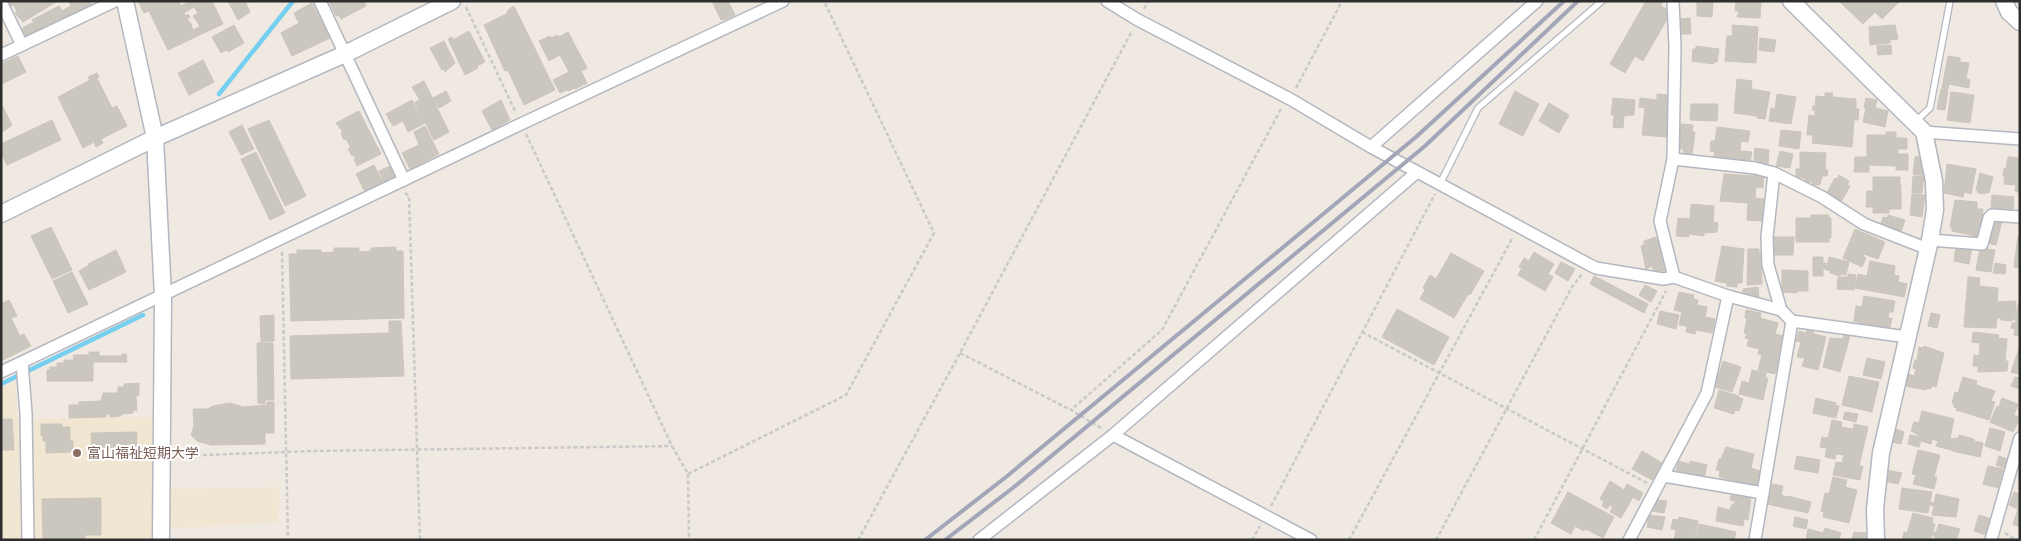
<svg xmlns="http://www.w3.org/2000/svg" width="2021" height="541" font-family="Montserrat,'Noto Sans JP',sans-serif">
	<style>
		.education { fill: #f0e6d1 }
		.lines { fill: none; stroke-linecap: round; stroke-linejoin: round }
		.stream { stroke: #75cff0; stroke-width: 4.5 }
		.building { fill: #cbc7bf; stroke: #cbc5ba; fill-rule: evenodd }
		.lane-casing { stroke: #b4b7c1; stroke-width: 8 }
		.street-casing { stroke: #b4b7c1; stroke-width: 14 }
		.secondary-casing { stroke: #b4b7c1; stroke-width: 19 }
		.path { stroke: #c9c9c9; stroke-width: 2.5; stroke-dasharray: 4 2.5; stroke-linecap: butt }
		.lane { stroke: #fff; stroke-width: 5.5 }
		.street { stroke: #fff; stroke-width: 11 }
		.secondary { stroke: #fff; stroke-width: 16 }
		.rail { stroke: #a3a6b8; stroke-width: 4 }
		.education-dot { fill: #8d6e63; stroke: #fff; stroke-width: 2 }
		.labels { text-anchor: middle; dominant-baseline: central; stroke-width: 4; stroke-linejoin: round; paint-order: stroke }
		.education-label { font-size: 14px; fill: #785e54; stroke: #fff; text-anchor: start }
	</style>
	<rect width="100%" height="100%" fill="#efe9e1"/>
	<polygon class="education" points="16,382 17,419 152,417 152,489 280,487 278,522 151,530 151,540 1,540 1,388"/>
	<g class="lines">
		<g class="stream">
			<polyline points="219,94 293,1"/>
			<polyline points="1,384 143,315"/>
		</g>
	</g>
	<g class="building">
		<polygon points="7,1 56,1 56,2 23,22 15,13 17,12 14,5 10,7"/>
		<polygon points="69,1 90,1 92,5 62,20 61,18 26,36 22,28 34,22 32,20 59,6 62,11 71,6"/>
		<path d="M138,1H179L181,6L190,1H212L223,24L168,50L149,11L144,13ZM194,7L198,13L193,16L200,26L194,30L191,26L192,25L187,19L190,17L188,14L185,16L184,13Z"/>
		<polygon points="228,1 245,1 250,12 238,20"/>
		<polygon points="329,1 364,1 366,6 341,19 339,15 336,16"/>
		<polygon points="712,1 728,1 735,15 724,20 724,19 721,20"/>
		<polygon points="1646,1 1663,1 1661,6 1671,12 1643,61 1635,56 1625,73 1610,64"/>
		<polygon points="1697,1 1713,1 1712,17 1697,16"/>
		<polygon points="1736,1 1761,3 1760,18 1737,17 1739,11 1735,11"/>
		<polygon points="1839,1 1900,1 1882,19 1875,12 1863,24"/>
		<polygon points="312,3 330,38 292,56 281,33 299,23 294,13"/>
		<polygon points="513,6 515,8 555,90 524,105 508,70 505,71 484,25 508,13 507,11"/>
		<polygon points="1690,18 1691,34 1681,34 1680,19"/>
		<polygon points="234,25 244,43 228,52 227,50 221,53 212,37"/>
		<polygon points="1732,25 1758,27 1756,63 1725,61 1727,36 1733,36"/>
		<polygon points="1895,25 1898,39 1890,40 1890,43 1870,45 1869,27"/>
		<polygon points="469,31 485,62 477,66 478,68 465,75 448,39 452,37 453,40"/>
		<polygon points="568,32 587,68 581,71 587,83 575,89 574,88 568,91 567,90 560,93 553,80 569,72 560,55 549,61 539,41 550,36 551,38 558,35 559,37"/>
		<polygon points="1760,38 1776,40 1774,52 1759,50"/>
		<polygon points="444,41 455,63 445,72 444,69 442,70 430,48"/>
		<polygon points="1891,45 1892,54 1878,55 1877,46"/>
		<polygon points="1696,46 1719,49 1717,62 1714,62 1713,64 1692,61 1693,49 1696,49"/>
		<polygon points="18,56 26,72 2,84 1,64"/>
		<polygon points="1948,56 1960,58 1960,62 1969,63 1966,79 1970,80 1969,88 1949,84 1948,89 1942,88"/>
		<polygon points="203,60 214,82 189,95 178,73"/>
		<polygon points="97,73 99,77 97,78 112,108 117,106 127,126 101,139 103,143 96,147 94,142 83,148 58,97 90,80 88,77"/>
		<polygon points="1737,79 1752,81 1751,89 1770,92 1765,119 1757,118 1757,116 1734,113"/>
		<polygon points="424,81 449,132 434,140 415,102 420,100 412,87"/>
		<polygon points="1941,89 1948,90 1945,110 1937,109"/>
		<polygon points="446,91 451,101 439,108 433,98"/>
		<polygon points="1515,91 1539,104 1523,136 1499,124"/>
		<polygon points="1951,92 1974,95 1970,123 1947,120"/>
		<polygon points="1825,93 1833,93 1832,97 1856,99 1856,109 1859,109 1858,120 1854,120 1852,147 1812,143 1813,135 1807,135 1809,115 1815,116 1815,110 1812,110 1813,106 1815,106 1816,96 1825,97"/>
		<polygon points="1657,94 1669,95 1668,100 1671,101 1667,137 1642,135 1645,108 1639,107 1640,98 1657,100"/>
		<polygon points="1777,94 1796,97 1791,124 1769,121 1771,108 1775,109"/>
		<polygon points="1613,98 1635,100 1634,115 1624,116 1623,128 1613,127 1614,115 1611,115"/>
		<polygon points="1866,98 1877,100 1875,108 1888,111 1885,127 1863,122 1866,108 1864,107"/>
		<polygon points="412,100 425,123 408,132 403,121 393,126 386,114"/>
		<polygon points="501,100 510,120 492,130 482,111"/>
		<polygon points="1,103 12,125 1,133"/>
		<polygon points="1549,103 1569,115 1559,133 1539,121"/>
		<polygon points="1691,104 1718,104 1717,121 1690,120"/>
		<polygon points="359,111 381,154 357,166 354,159 356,158 354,155 352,156 348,149 351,148 346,139 344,140 341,133 343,132 336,123"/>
		<polygon points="52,120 61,140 7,165 1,153 1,144"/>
		<polygon points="269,120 306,196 285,206 248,129"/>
		<polygon points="1681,124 1693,125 1692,132 1695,132 1692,155 1683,155 1684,149 1679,149"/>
		<polygon points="242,125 254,149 241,155 229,132"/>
		<polygon points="425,126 439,154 410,169 402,153 419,145 414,132"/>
		<polygon points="1717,127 1750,131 1748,142 1741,141 1740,151 1752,152 1750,162 1714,157 1715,152 1710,151 1711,141 1715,141"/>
		<polygon points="1781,130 1801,132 1799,149 1779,146"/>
		<polygon points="1886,132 1896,132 1896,138 1907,138 1907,149 1898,149 1898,154 1908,154 1908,170 1896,170 1896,166 1869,165 1869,172 1854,172 1855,157 1867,157 1867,135 1886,135"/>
		<polygon points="1755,148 1769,150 1768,164 1759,163 1759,161 1754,160"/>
		<polygon points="1780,151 1793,154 1790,168 1776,166"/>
		<polygon points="256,152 285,213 270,220 241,159"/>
		<polygon points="1800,152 1826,153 1825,170 1828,170 1827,176 1822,176 1820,185 1812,185 1813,182 1805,182 1805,178 1796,178 1796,169 1800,169"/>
		<polygon points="1919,156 1921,163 1923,175 1913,174 1915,157"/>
		<polygon points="2008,157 2020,158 2020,193 2015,191 2016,185 2004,184 2005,176 2003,176 2004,168 2006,169"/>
		<polygon points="1947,164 1976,169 1971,194 1964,192 1963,197 1944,193"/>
		<polygon points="374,165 383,183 365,192 356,174"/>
		<polygon points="390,166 395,177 384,183 379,171"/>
		<polygon points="1756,173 1764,174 1763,188 1756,187 1755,198 1764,199 1762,221 1747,220 1748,203 1720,201 1724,174 1755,176"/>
		<polygon points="1980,173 1993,177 1989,193 1986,192 1985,194 1978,193 1978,190 1976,190"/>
		<polygon points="1839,175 1849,181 1847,185 1850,186 1841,202 1826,194 1835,178 1837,179"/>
		<polygon points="1913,176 1924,176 1922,193 1912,193"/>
		<polygon points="1873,177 1900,177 1900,185 1901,185 1901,209 1889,209 1889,213 1873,213 1873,207 1866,207 1867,191 1873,191"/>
		<polygon points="1912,194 1925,195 1922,217 1910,215"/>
		<polygon points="1992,195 2014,197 2013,212 1991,209"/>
		<polygon points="1955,200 1977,202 1977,209 1983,209 1980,237 1952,231 1952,227 1950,227"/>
		<polygon points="1691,204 1714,206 1713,222 1718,223 1717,232 1704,233 1704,236 1689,234 1689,237 1676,236 1678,218 1690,219"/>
		<polygon points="1811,215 1829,215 1828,217 1831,218 1831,238 1829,238 1829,242 1796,242 1796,218 1811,218"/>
		<polygon points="1888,215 1905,220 1901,232 1880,226 1883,217 1887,218"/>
		<polygon points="1993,220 2002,221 1996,245 1987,243"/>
		<polygon points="51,227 72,270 52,279 31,236"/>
		<polygon points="1855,229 1885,242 1878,259 1864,254 1863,257 1866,258 1862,267 1843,258"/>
		<polygon points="2018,236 2020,236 2020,268 2014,267"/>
		<polygon points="1656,237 1656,240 1661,239 1666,270 1663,271 1654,271 1652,266 1646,269 1641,246 1644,245 1644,241"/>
		<polygon points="1773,237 1794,237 1793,255 1773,255"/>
		<polygon points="1956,245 1972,248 1969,264 1954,261"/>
		<polygon points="1722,246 1744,249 1742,283 1737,283 1737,287 1727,286 1727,283 1715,281"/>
		<polygon points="396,247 396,251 403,251 404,318 291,321 289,254 297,254 297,250 321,250 322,253 334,252 334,248 359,248 359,252 371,251 371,248"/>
		<polygon points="1980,248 1995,250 1991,272 1976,270"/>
		<polygon points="1748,249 1759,249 1759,254 1761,254 1762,284 1747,285"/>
		<polygon points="116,250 126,272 89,290 79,271 89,265 88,264"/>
		<polygon points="1534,252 1554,264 1548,274 1553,277 1545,291 1518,275 1522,268 1519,267 1524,258 1529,261"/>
		<polygon points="1451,253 1484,271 1470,295 1468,294 1454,318 1420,299 1425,290 1423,288 1430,275 1436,279"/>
		<polygon points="1813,257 1823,257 1823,263 1826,263 1826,269 1823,269 1823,276 1813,276"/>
		<polygon points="1829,257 1849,262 1846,275 1841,274 1840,276 1830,273 1831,271 1826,270"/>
		<polygon points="1870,261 1895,266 1894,275 1899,276 1898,282 1907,284 1904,297 1855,288 1858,274 1867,276"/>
		<polygon points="1561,262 1575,269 1568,281 1555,273"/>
		<polygon points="1995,263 2006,265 2005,274 1993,273"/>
		<polygon points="1782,270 1808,271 1808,291 1797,291 1797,293 1782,292"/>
		<polygon points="72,272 88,304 68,313 53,281"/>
		<polygon points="1848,274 1856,275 1854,290 1837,289 1838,277 1848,277"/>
		<polygon points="1594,276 1648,304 1644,313 1590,284"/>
		<polygon points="1968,277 1980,278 1979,286 1998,288 1997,302 2016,301 2015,319 2012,319 2012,321 2001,320 2001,318 1997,318 1996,328 1964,327"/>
		<polygon points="1645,285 1657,291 1651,302 1639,295"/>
		<polygon points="1758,287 1759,301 1743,295 1743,289"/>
		<polygon points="1679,292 1694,295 1693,299 1698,300 1697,305 1707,307 1705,317 1715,319 1712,333 1696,330 1695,334 1686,332 1687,326 1679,325 1682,312 1674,310"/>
		<polygon points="1864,296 1895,301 1893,312 1889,312 1888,318 1892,318 1890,328 1867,324 1866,327 1858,325 1858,322 1854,321 1856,306 1862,307"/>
		<polygon points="9,300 17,316 11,318 20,336 24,334 31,346 1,361 1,304"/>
		<polygon points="2018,304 2020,304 2020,336 2014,335 2015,329 2011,328 2012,323 2015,323"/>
		<polygon points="1397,309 1449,337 1434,365 1382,337"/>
		<polygon points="1746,310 1761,313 1760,318 1778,323 1775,334 1784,336 1775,374 1758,370 1762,355 1758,354 1759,349 1747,346 1749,339 1745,338 1747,334 1744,333 1747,319 1745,318"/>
		<polygon points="1660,311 1679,315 1676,329 1657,324"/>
		<polygon points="1931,313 1940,315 1937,328 1928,326"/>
		<polygon points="274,315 274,341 261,342 260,316"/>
		<polygon points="389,321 401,321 404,376 291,379 290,336 389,333"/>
		<polygon points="1807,330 1814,332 1814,334 1826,337 1818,370 1802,366 1805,358 1797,357 1801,342 1796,341 1799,331 1806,333"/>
		<polygon points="1973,332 1999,335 1998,338 2007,339 2005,361 2008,361 2007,371 1978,372 1978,366 1973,366 1974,355 1979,356 1980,343 1972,342"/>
		<polygon points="1844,335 1850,336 1840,372 1823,367 1830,338 1843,339"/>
		<polygon points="257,343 273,343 274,400 265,400 265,404 258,403"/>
		<polygon points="1924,346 1944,353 1936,387 1931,386 1931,389 1927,388 1926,390 1905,386 1908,374 1914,376 1916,369 1913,368 1915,360 1917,360 1919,347 1923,348"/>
		<polygon points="2020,346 2020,368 2018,374 2011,372"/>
		<polygon points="89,352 99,352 99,356 122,356 122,354 126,354 127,362 93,362 93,381 47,381 47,370 50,370 50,367 57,367 57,363 64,363 64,360 74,360 73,355 89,355"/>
		<polygon points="1867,358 1885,362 1881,379 1863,375"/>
		<polygon points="1723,361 1741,367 1732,392 1715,387"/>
		<polygon points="1752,370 1766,373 1765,378 1768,378 1763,400 1739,394 1742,381 1749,383"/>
		<polygon points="1849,376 1879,382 1872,412 1842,405"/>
		<polygon points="1963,377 1977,381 1976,385 1995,391 1991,401 1995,402 1989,420 1956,410 1957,408 1954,407 1954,404 1952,403 1955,392 1958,393"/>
		<polygon points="2015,377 2020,378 2020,389 2011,386"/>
		<polygon points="139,383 139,395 136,396 137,411 133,410 133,413 121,414 121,416 110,417 110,414 106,414 106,417 69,418 69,405 79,405 79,402 101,401 103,393 118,393 118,387 124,387 124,384"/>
		<polygon points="1719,390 1739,396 1738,397 1743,399 1739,411 1735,410 1734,414 1714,408"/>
		<polygon points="1816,398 1836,403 1835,405 1839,406 1836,418 1813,413"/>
		<polygon points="2002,398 2018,404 2014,415 2020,418 2013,432 1990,422 1997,406 1999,407"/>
		<polygon points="267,402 274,402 274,433 265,433 265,444 211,445 197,441 191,435 194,426 193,409 208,409 213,406 230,403 243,407 267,405"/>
		<polygon points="1922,411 1954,419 1950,438 1954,439 1951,450 1936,446 1938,441 1932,439 1931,444 1921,441 1922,437 1911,431 1914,422 1919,423"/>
		<polygon points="1845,412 1858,414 1856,422 1843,419"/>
		<polygon points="1,419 12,419 14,450 1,450"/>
		<polygon points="1832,420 1842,422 1841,427 1853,429 1854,424 1868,427 1859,466 1863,466 1860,480 1833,475 1836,462 1842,463 1844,455 1836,454 1835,459 1825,457 1827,448 1820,447 1822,437 1828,438"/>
		<polygon points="41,424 62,424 61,427 70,427 70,441 73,441 73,452 46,453 46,441 43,441 43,436 41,436"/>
		<polygon points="1990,428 2005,432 2000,451 1985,446"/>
		<polygon points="1895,429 1904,432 1901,444 1891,442"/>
		<polygon points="137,432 136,452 92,452 91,433"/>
		<polygon points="1910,435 1922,437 1919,447 1908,444"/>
		<polygon points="1959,435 1974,439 1974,441 1983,443 1980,457 1952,451 1955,438 1958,439"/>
		<polygon points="1726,447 1754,454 1751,468 1760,471 1757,484 1755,484 1754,486 1719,477 1720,471 1716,470 1719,459 1721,459"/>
		<polygon points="1918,450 1940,455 1934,477 1937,477 1934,489 1913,484 1916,475 1912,474"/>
		<polygon points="1642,451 1662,463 1652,480 1632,469"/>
		<polygon points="1797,456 1820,460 1818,473 1794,469"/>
		<polygon points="1999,456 2007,459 2004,468 1996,465"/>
		<polygon points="1678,461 1690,464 1690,461 1707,465 1704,479 1676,473"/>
		<polygon points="1988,466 2003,469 1998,488 1983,484"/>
		<polygon points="1886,470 1902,473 1898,484 1884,481"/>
		<polygon points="1833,477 1847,480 1845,487 1857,490 1849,523 1823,517 1824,512 1821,511 1825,493 1829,494"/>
		<polygon points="1610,481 1624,490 1627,484 1643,493 1639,501 1633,497 1621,518 1610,512 1613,507 1610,505 1607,509 1602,506 1604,501 1600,499"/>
		<polygon points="1772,484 1783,486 1781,495 1787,497 1785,508 1767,504"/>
		<polygon points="1902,488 1932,492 1928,513 1899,509"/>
		<polygon points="1568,492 1614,517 1603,538 1586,529 1584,531 1575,526 1571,534 1551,523"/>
		<polygon points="2014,492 2020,494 2020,527 2013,524 2018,509 2009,505"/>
		<polygon points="1936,494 1959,499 1956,517 1932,515 1934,506 1930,505 1931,502 1934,503"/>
		<polygon points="1731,495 1751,498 1748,520 1744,519 1743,526 1716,521 1718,507 1730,510 1732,504 1735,504 1735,501 1730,500"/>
		<polygon points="1788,496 1811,502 1808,513 1785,508"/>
		<polygon points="101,498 101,535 85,535 85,540 43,540 42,499"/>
		<polygon points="1657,500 1667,501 1664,513 1652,511"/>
		<polygon points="1913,513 1933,518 1932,523 1935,524 1931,539 1934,540 1902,540 1904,532 1907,533"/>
		<polygon points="1649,515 1665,517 1662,530 1647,527"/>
		<polygon points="1979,515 1991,519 1986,535 1974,531"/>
		<polygon points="1679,517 1698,521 1694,540 1674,540 1676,530 1671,529 1673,519 1678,520"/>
		<polygon points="1795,517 1808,520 1806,529 1793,526"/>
		<polygon points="1699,524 1736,532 1734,540 1695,540"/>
		<polygon points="1939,524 1960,529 1957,538 1955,538 1955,540 1935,539 1935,536 1933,536 1934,532 1936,532"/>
		<polygon points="1825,528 1841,533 1839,540 1806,540 1808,529 1823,533"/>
		<polygon points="1854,532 1866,533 1866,540 1852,540"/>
	</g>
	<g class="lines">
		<g class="lane-casing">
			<g id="lane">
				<polyline points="1916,121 1930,108 1950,1"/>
				<polyline points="1440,184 1478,108 1602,1"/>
			</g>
		</g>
		<g class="street-casing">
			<g id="street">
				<polyline points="320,1 404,180"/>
				<polyline points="1107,1 1138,20 1290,99 1371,147 1588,264 1596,268 1663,279 1674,277 1728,296 1781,310"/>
				<polyline points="1673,1 1675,47 1673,159 1660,221 1674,277"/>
				<polyline points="1,2 22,45"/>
				<polyline points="1,55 115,1"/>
				<polyline points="1924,132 2020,139"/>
				<polyline points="1371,147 1537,1"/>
				<polyline points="1673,159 1755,168 1774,173 1822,197 1864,224 1928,249"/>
				<polyline points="1774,173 1767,237 1768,265 1781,310 1792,321 1907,337"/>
				<polyline points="1930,240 1982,244 1989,218 1992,215 2020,217"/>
				<polyline points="22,363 26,413 28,540"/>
				<polyline points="1,372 521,124 783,1"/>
				<polyline points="1113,435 1311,540"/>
				<polyline points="1664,476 1763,493"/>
				<polyline points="979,540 1113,435 1417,172"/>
				<polyline points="1629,540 1707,393 1728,296"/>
				<polyline points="1755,540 1792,321"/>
				<polyline points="1991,540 2020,438"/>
			</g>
		</g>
		<g class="secondary-casing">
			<g id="secondary">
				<polyline points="125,1 155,138 163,296 161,540"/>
				<polyline points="1791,1 1924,132 1934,181 1935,210 1930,240 1881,453 1875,509 1876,540"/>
				<polyline points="2004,1 2009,12 2020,22"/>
				<polyline points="1,214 155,138 345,54 452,1"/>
			</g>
		</g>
		<g class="path">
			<polyline points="466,7 516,113"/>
			<polyline points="1144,9 1148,1"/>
			<polyline points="1296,88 1342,1"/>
			<polyline points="526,134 672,446 688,474 689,540"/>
			<polyline points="405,193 409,196 420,540"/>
			<polyline points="282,252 288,540"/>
			<polyline points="1362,332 1647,483"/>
			<polyline points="960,353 1071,410"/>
			<polyline points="1101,428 1071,410 1162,330 1281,109"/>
			<polyline points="177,456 313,451 672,446"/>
			<polyline points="688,474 846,395 934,233 824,1"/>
			<polyline points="1271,506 1435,194"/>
			<polyline points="2005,533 2016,540"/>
			<polyline points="858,540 960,353 1132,31"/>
			<polyline points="1252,540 1260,526"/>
			<polyline points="1349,540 1513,237"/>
			<polyline points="1436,540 1572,287 1582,274"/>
			<polyline points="1534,540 1666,291"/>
		</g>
		<use href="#lane" class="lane"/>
		<use href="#street" class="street"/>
		<use href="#secondary" class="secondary"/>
		<g class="rail">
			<polyline points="925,540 1006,477 1416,137 1564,1"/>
			<polyline points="945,540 1014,487 1425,146 1578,1"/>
		</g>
	</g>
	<circle class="education-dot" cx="77" cy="453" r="5"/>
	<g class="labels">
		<g class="education-label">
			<text x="87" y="453">富山福祉短期大学</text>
		</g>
	</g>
	<rect width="2021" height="541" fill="none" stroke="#2e2e2e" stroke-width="5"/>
</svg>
